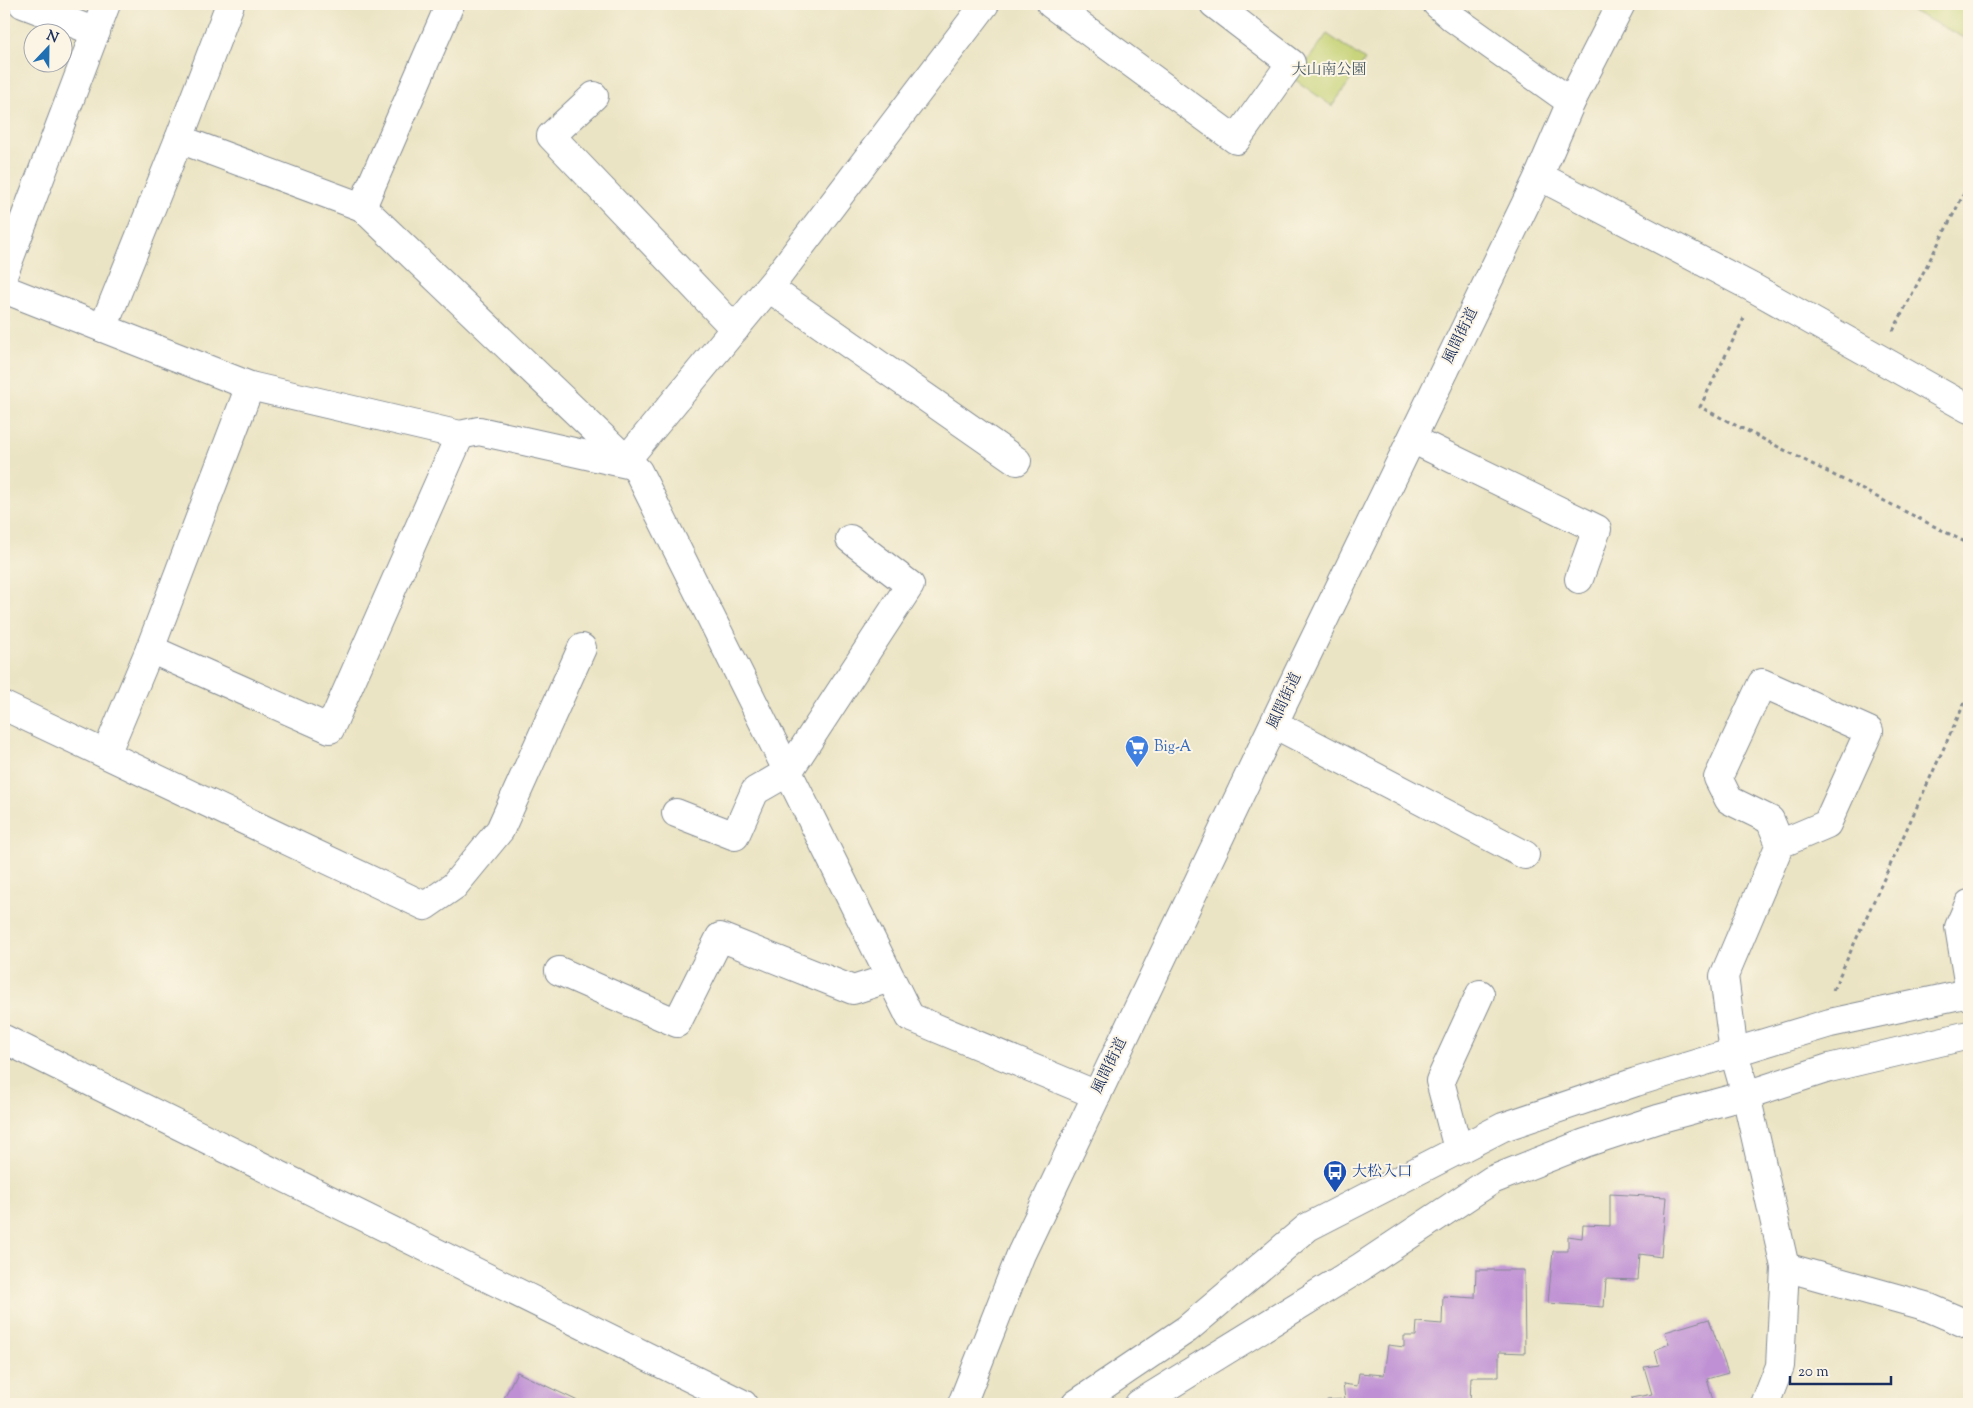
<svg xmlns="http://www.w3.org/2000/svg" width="1973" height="1408" font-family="'Sorts Mill Goudy','Noto Serif JP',serif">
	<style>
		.green { fill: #c4d173; stroke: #708068 }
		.building { fill: #bf91d4 }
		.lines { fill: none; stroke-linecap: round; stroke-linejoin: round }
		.minor-casing { stroke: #838a91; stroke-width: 30 }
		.path { stroke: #838a91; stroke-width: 3; stroke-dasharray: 4 4; stroke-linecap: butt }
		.minor { stroke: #fff; stroke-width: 28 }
		.labels { text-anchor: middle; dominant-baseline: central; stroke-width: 4; stroke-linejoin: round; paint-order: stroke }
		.park-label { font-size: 15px; fill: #455863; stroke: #fcf5e5 }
		.street-label { font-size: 15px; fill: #1b2f5e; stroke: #fcf5e5 }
		.shop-label { font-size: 15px; fill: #366cbe; stroke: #fcf5e5; text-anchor: start }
		.transit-label { font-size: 15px; fill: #164399; stroke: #fcf5e5; text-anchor: start }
	</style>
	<rect width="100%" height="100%" fill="#fcf5e5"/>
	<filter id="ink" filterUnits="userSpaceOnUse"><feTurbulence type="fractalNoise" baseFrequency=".02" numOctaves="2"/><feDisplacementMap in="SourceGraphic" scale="10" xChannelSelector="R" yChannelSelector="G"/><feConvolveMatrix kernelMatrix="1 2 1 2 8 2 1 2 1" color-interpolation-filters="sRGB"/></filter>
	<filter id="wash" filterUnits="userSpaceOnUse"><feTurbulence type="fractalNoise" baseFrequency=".0096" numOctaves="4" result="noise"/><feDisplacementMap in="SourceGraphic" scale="20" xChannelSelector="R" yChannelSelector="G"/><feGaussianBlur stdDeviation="1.12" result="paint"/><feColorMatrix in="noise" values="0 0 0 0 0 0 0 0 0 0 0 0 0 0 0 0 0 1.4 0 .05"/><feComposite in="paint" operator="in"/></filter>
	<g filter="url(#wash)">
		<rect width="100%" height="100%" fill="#ebe4c4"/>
		<g class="green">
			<polygon points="1898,4 1969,4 1969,40"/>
			<polygon points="1327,34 1365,60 1332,106 1294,79"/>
		</g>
		<g id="blocks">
			<g class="building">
				<polygon points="1610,1194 1666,1197 1661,1257 1640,1254 1638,1280 1606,1279 1604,1307 1548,1303 1553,1251 1568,1251 1568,1236 1582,1238 1583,1225 1610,1226"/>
				<polygon points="1476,1270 1524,1270 1525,1353 1499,1352 1499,1377 1471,1377 1470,1404 1327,1404 1327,1400 1345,1399 1343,1384 1357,1386 1359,1373 1384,1375 1388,1345 1404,1347 1404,1336 1416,1336 1417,1322 1442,1324 1443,1296 1475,1298"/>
				<polygon points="1709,1319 1728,1373 1707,1379 1714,1404 1633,1404 1631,1398 1652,1394 1644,1367 1659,1365 1655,1350 1669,1344 1665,1332"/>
				<polygon points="517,1372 584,1404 501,1404"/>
			</g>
		</g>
	</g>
	<g filter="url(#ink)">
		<use href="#blocks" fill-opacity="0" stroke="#838a91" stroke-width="1"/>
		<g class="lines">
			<g class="minor-casing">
				<g id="minor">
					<polyline points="23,4 96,32"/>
					<polyline points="1051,4 1236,140 1291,63 1214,4"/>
					<polyline points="1437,4 1453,18 1571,102"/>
					<polyline points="594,96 551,136 735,329"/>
					<polyline points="179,139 230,4"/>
					<polyline points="1539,176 1757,290 1969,409"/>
					<polyline points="362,207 450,4"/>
					<polyline points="4,273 106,4"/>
					<polyline points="769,288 1017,461"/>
					<polyline points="4,289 250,386 460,435 479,431 632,465"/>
					<polyline points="103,328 179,139 362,207 638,471 910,1017 1097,1095"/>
					<polyline points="1412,439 1597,529 1579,579"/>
					<polyline points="627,459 775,280 985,4"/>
					<polyline points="150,649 330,729 460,435"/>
					<polyline points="4,706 425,906 454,886 500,830 582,648"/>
					<polyline points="1274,724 1525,855"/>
					<polyline points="106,754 150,649 250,386"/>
					<polyline points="676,813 735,836 755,791 788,772 910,585 850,539"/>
					<polyline points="1969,904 1959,927 1969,987"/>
					<polyline points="559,971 677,1023 720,937 853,990 890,978"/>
					<polyline points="4,1039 743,1404"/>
					<polyline points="1458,1149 1440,1081 1480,994"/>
					<polyline points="1785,1267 1925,1306 1969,1325"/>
					<polyline points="962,1404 1021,1254 1285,700 1539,176 1571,102 1621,4"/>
					<polyline points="1076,1404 1187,1329 1308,1227 1503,1127 1636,1082 1830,1023 1969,993"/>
					<polyline points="1139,1404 1361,1267 1492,1180 1585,1143 1658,1119 1746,1095 1829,1068 1969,1035"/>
					<polyline points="1765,1404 1780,1366 1785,1267 1746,1095 1734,1053 1724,976 1780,844 1770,820 1729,800 1718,778 1762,683 1869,731 1827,824 1780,844"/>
				</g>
			</g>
			<g class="path">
				<polyline points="1744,318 1700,407 1969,544"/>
				<polyline points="1893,331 1969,184"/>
				<polyline points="1833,990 1969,693"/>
			</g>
			<use href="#minor" class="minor"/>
		</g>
	</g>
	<defs>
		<g id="supermarket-pin" transform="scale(1.25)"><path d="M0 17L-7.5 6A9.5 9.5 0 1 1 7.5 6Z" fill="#3f7fe0" stroke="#fcf5e5"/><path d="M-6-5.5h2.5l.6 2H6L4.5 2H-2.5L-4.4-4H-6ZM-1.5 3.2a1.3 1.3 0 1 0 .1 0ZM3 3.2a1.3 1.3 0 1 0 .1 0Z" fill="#fff"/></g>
		<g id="bus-pin" transform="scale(1.25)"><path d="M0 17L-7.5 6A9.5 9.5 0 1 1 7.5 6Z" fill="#1a4fb4" stroke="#fcf5e5"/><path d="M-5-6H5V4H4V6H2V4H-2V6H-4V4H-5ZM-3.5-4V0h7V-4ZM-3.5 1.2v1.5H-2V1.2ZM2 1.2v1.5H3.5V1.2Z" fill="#fff"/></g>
	</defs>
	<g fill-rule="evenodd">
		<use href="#supermarket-pin" x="1137" y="747"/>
		<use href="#bus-pin" x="1335" y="1172"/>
	</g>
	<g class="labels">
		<g class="park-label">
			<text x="1329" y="70">大山南公園</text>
		</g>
		<g class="street-label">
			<text transform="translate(1461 336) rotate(-64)">風間街道</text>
			<text transform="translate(1285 701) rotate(-65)">風間街道</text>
			<text transform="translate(1110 1066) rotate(-64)">風間街道</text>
		</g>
		<g class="shop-label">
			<text x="1154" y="747">Big-A</text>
		</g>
		<g class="transit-label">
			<text x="1352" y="1172">大松入口</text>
		</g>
	</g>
	<rect width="1973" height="1408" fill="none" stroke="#fcf5e5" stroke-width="20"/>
	<g transform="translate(48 48) rotate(22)"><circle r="24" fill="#fcf5e5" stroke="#a2a6af"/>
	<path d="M0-4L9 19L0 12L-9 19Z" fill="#1f6fb2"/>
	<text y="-8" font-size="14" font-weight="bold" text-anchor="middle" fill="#1b2f5e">N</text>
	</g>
	<path d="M1790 1376v8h101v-8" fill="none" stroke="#1b2f5e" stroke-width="2.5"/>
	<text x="1798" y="1376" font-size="15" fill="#1b2f5e" stroke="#fcf5e5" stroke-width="4" paint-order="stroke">20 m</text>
</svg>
